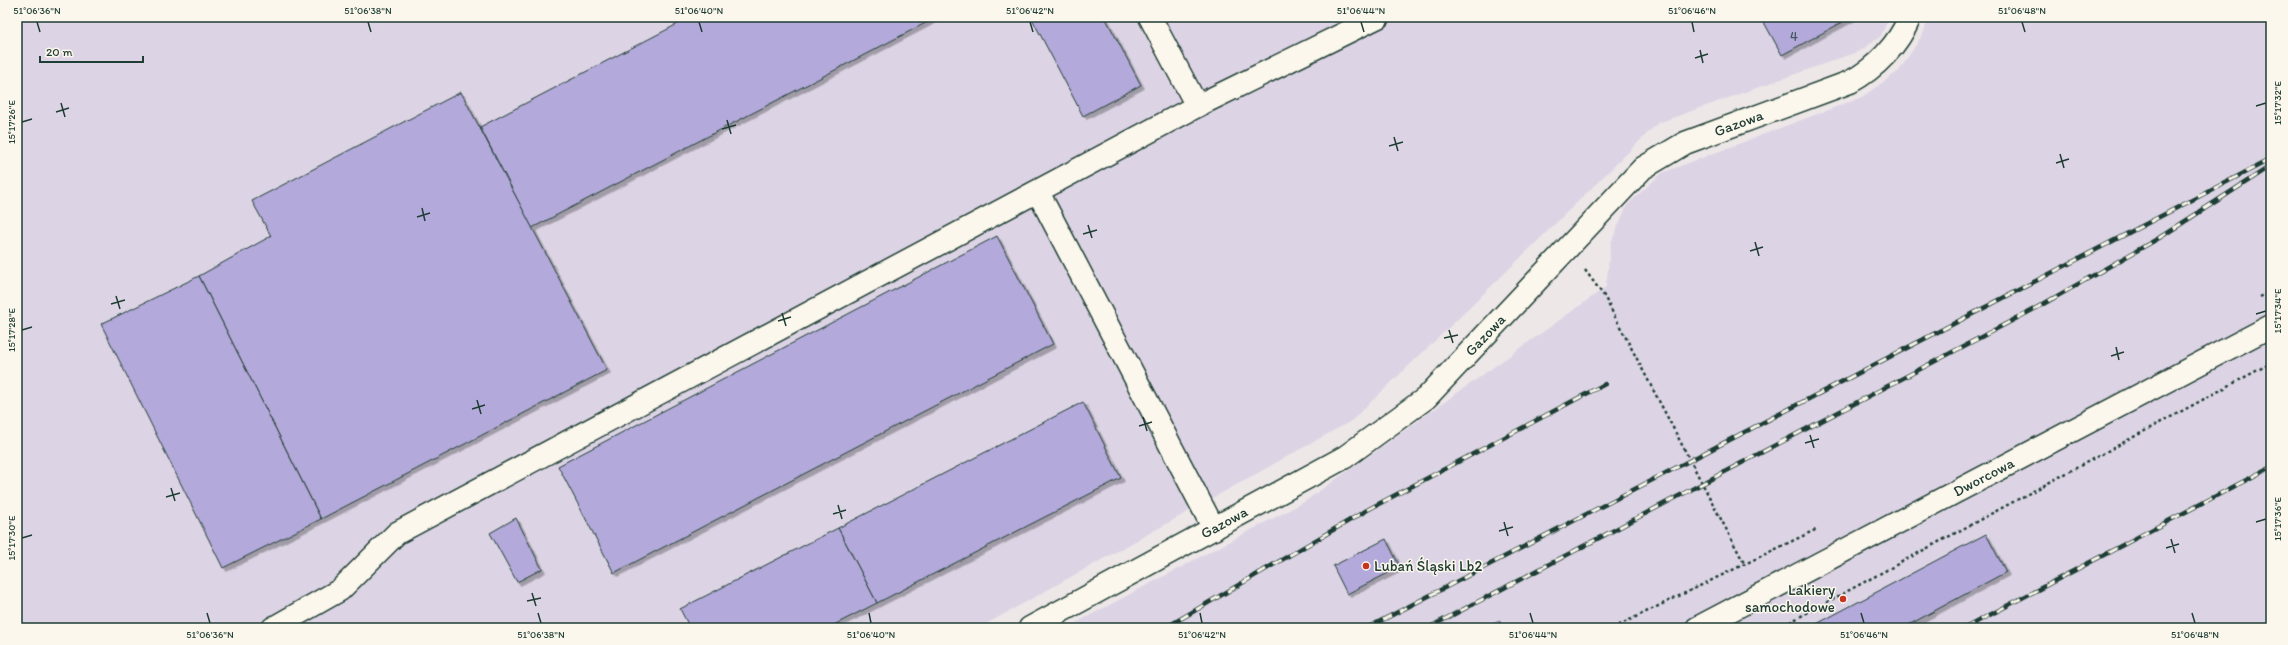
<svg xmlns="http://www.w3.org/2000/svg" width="2288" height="645" font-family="Itim,sans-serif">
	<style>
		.built { fill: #dcd4e4 }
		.building { fill: #b3a9da; stroke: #1f3d34; filter: url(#shadow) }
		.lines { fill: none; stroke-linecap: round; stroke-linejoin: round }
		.minor-casing { stroke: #1f3d34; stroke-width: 25 }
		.path { stroke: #1f3d34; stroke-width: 2.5; stroke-dasharray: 3 3; stroke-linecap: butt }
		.minor { stroke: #fbf7ec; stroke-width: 22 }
		.rail-casing { stroke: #1f3d34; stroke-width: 4.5 }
		.rail { stroke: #fbf7ec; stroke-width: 3; stroke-dasharray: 9; stroke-linecap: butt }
		.ticks { fill: none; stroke: #1f3d34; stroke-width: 1.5 }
		.poi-dot { fill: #c8321e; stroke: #fbf7ec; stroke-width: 1.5 }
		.labels { text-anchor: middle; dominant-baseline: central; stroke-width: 3; stroke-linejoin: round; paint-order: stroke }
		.number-label { font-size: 13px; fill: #44585e }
		.street-label { font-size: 15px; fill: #1f3d34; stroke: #fbf7ec }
		.poi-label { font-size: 15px; fill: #1f3d34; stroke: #fbf7ec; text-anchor: start }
		.neatline { fill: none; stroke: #1f3d34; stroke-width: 1.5 }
		.ticks-label { font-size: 10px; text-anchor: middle; fill: #1f3d34 }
	</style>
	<defs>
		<filter id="shadow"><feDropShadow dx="3.5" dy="3.5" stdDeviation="0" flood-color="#0004"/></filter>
	</defs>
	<rect width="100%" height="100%" fill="#ede7e8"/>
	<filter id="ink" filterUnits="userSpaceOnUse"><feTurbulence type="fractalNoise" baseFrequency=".025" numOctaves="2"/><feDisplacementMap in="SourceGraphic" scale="8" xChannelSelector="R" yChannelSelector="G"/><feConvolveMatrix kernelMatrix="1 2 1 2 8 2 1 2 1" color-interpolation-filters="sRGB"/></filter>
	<g filter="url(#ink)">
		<g class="built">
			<polygon points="17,17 1889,17 1881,36 1860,51 1658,123 1463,314 1351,421 979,628 17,628"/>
			<polygon points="1929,17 2271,17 2271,622 2260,628 1066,628 1304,502 1606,287 1611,243 1627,205 1662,173 1862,97 1899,71 1923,34"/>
		</g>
		<g class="building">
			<polygon points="691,17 937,17 532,228 480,127"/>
			<polygon points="1031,17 1105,17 1141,85 1083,116"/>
			<polygon points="1761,17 1852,17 1782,55"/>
			<polygon points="461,92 607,370 321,519 199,276 271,236 252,201"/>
			<polygon points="997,236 1053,344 614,573 558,466"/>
			<polygon points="199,276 321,519 223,568 101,324"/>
			<polygon points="1083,402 1121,478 877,603 838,528"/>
			<polygon points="516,518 542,569 517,582 490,533"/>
			<polygon points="838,528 877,603 828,628 690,628 680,609"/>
			<polygon points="1986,534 2006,572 1903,628 1809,628"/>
			<polygon points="1386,539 1400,567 1347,594 1333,566"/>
			<polygon points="1499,620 1503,628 1483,628"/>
			<polygon points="657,623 658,628 646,628"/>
		</g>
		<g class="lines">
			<g class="minor-casing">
				<g id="minor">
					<polyline points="1150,17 1197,106"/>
					<polyline points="1038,192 1214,529"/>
					<polyline points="273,628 340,590 397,533 1197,106 1378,17"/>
					<path id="s1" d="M1030,628L1345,457L1426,398L1643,168L1685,143L1850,82C1876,68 1898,45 1910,17"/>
					<path id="s2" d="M1697,628L2271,326"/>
				</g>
			</g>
			<g class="path">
				<polyline points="1585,270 1604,296 1745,565"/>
				<polyline points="2259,297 2271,291"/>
				<polyline points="1613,628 1817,529"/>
				<polyline points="1779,628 2271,363"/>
			</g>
			<use href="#minor" class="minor"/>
			<g class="rail-casing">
				<g id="rail">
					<polyline points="1165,628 1369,509 1605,384"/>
					<polyline points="1367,628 2271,159"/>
					<polyline points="1428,628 2038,307 2159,238 2271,166"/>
					<polyline points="1965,628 2271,467"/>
				</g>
			</g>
			<use href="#rail" class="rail"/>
		</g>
	</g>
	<path class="ticks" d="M37,22L40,32M368,22L371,32M699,22L702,32M1030,22L1033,32M1361,22L1364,32M1692,22L1694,32M2022,22L2025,32M1700,50L1703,63M1695,58L1708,54M61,103L65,117M2256,106L2266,103M56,112L69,108M727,120L731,134M22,122L32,119M722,129L736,125M1394,137L1398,151M1389,146L1403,142M2060,154L2064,168M2056,163L2069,159M422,208L425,221M417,217L430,213M1088,225L1092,238M1083,234L1097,230M1755,242L1759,256M1750,251L1763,247M116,296L120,309M111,304L125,300M782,313L786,326M2256,314L2266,311M778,321L791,317M22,330L32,327M1449,330L1453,343M1444,338L1458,335M2116,347L2119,360M2111,356L2124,352M477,400L481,414M472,409L485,405M1143,417L1147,431M1139,426L1152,422M1810,435L1814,448M1805,443L1819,439M171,488L175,501M166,497L180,493M838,505L842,519M833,514L846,510M1504,522L1508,536M2256,522L2266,519M1499,531L1513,527M22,538L32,535M2171,539L2175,553M2166,548L2179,544M532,593L536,606M527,601L541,598M207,613L210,623M538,613L541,623M869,613L871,623M1200,613L1202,623M1530,613L1533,623M1861,613L1864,623M2192,613L2195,623"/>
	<g class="poi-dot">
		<circle cx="1366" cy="566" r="4"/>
		<circle cx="1843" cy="599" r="4"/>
	</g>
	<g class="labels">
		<g class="number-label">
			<text x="1794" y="36">4</text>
		</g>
		<g class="street-label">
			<text stroke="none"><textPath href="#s1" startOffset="881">Gazowa</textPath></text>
			<text stroke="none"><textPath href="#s1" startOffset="545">Gazowa</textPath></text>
			<text stroke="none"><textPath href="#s2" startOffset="324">Dworcowa</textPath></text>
			<text stroke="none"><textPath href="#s1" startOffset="221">Gazowa</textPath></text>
		</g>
		<g class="poi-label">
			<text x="1374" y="566">Lubań Śląski Lb2</text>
			<text x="1835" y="590" text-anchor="end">Lakiery<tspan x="1835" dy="17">samochodowe</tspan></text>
		</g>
	</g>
	<rect width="2288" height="645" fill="none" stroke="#fbf7ec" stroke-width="44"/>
	<path d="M40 56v6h103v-6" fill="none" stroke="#1f3d34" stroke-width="2"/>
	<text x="46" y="56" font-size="12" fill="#1f3d34" stroke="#fbf7ec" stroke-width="3" paint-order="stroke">20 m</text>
	<rect x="22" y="22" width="2244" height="601" class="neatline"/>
	<g class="ticks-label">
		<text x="37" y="14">51°06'36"N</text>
		<text x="368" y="14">51°06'38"N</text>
		<text x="699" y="14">51°06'40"N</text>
		<text x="1030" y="14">51°06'42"N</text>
		<text x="1361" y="14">51°06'44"N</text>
		<text x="1692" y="14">51°06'46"N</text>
		<text x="2022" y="14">51°06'48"N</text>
		<text transform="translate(2277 103) rotate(-90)" y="4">15°17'32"E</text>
		<text transform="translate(11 122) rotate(-90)" y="4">15°17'26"E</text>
		<text transform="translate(2277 311) rotate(-90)" y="4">15°17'34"E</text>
		<text transform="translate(11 330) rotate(-90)" y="4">15°17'28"E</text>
		<text transform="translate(2277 519) rotate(-90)" y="4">15°17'36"E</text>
		<text transform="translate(11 538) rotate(-90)" y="4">15°17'30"E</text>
		<text x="210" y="638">51°06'36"N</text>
		<text x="541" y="638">51°06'38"N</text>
		<text x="871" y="638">51°06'40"N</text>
		<text x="1202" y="638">51°06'42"N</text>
		<text x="1533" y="638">51°06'44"N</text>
		<text x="1864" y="638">51°06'46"N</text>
		<text x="2195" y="638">51°06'48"N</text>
	</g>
</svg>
